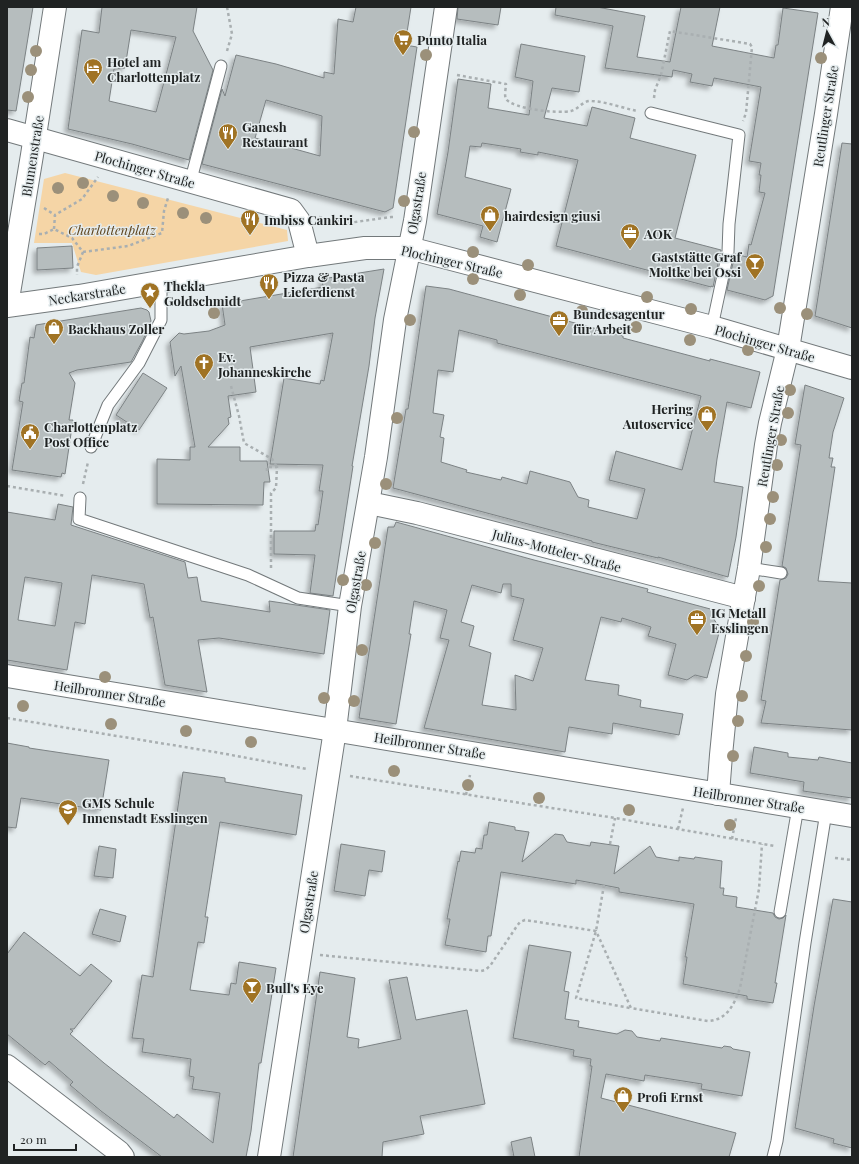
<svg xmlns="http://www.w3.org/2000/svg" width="859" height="1164" font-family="'Playfair Display',serif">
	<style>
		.green { fill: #f5d5a6 }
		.building { fill: #b6bdbe; stroke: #7c8284; fill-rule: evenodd; filter: url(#shadow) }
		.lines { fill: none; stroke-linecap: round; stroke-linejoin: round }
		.service-casing { stroke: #73797b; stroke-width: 13 }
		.minor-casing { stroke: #73797b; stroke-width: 24 }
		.tertiary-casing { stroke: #73797b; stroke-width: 24 }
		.path { stroke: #a9afb1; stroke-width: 2.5; stroke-dasharray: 3 3; stroke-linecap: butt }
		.service { stroke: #fff; stroke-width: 11 }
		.minor { stroke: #fff; stroke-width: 22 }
		.tertiary { stroke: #fff; stroke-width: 22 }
		.tree { fill: #9b907a }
		.labels { text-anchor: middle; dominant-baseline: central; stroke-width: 3; stroke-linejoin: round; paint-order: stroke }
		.poi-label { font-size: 13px; font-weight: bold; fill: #202323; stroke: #e5ecee; text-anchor: start }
		.street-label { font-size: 13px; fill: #202323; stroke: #e5ecee }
		.park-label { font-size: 13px; font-style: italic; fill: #5e441c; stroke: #e5ecee }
	</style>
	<defs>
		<filter id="shadow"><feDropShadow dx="-3.5" dy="3.5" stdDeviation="2" flood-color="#0004"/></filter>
	</defs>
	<rect width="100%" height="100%" fill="#e5ecee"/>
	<polygon class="green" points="65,173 287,230 288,241 96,275 81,272 72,243 34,243 44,179"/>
	<g class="building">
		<polygon points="7,7 33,7 16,111 7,110"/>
		<path d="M102,7H197L193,31L213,70L189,160L132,144L68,129L82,30L99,33ZM131,30L176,37L156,112L109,101L114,69L125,68Z"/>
		<path d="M356,7H411L405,45L417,47L393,208L385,212L202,164L222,89L225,96L236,55L276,64L324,78V72L334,74L338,19L353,22ZM266,100L322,116L320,156L255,138Z"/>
		<polygon points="458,7 501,7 498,25 457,19"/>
		<polygon points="556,7 597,7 645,16 637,57 670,62 681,7 720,7 712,46 774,58 776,45 778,45 783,8 818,13 773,296 765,300 727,290 735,254 747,257 749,244 751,245 765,193 759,192 761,175 759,175 761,163 749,161 761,87 714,78 712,86 690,82 692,74 673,70 672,77 605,68 613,26 555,15"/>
		<polygon points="521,44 585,56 579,92 552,88 544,118 587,126 592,107 635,118 630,138 696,155 675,238 721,250 713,287 711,286 711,287 556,246 578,160 538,152 538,155 520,152 521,149 482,143 481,147 470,146 465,177 511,189 497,242 480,237 483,226 437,214 448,152 458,79 491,84 488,108 529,115 533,81 515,77"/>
		<polygon points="842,143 852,144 852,328 815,316"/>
		<polygon points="72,246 73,268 37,270 37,248"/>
		<polygon points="384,269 375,318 369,366 352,466 353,466 333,596 310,593 315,555 274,554 274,531 315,531 316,524 318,525 323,491 319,491 323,465 270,464 284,378 320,384 321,380 324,381 333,333 250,347 256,392 228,396 231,417 228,418 229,424 208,447 240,447 240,461 267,461 270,482 264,482 263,505 157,504 157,459 190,460 190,447 195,447 181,366 175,376 170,342 179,333 184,334 209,331 225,325 222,304 323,287 322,279"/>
		<path d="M426,286L449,289L623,336V338L710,361V359L760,372L751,408L727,402L717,459L714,482L743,487L736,537L728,577L658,557V558L592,542V541L393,488L406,409H408ZM459,330L497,340V343L701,396L682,470L616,451L609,480L645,489L637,519L588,507L589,500L578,497L570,482L530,471L527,484L502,477L501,480L466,472L467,470L441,462L444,438L440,437L444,415L433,413L438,370L453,372Z"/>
		<polygon points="141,308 147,310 149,312 151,321 143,340 131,362 77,370 69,373 75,383 69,420 73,420 65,474 62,473 61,477 12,470 22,408 23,402 19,401 22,383 24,383 30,337 34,338 36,325"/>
		<polygon points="143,373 167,388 139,430 116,415"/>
		<polygon points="805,385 844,398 833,432 829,458 833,458 831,467 835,467 818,581 852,583 852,730 761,723 766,701 761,700 780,580 786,578 788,574 786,568 782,566 801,445 795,444"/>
		<path d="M58,504L73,507L71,525L185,562L188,578L197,577L201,601L270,612L269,601L330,610L324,654L219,638L198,640L207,692L165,685L153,617L150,618L144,584L92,575L85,624L75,622L67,670L7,660V512L55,520ZM25,577L62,583L55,626L18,620Z"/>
		<path d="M396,522L534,560L648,589L647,592L714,610L712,616L720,629L707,678L695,675L687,680L668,675L676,644L648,636L651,627L622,618L621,622L601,617L585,680L619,685L618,695L641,700L640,707L683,714L679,735L613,723L612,734L569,727L565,752L424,728L449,640L440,638L447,610L414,601L409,634H411L396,724L359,718L388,527H394ZM503,584H511V596L524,599L513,640L543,648L533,681L515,675L516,710L482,705L491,653L469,646L474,626L461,622L472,585L501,593Z"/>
		<polygon points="7,743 29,747 29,748 109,760 101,810 21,798 16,828 7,827"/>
		<polygon points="754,747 788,753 788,757 818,760 819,757 852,763 852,798 803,791 804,782 750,773"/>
		<polygon points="183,772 225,778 225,782 302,795 296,835 220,822 205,917 208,917 204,943 198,942 190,990 229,995 231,983 236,984 239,962 276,968 261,1063 259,1063 251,1131 246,1157 162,1157 101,1111 70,1085 73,1082 49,1061 45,1065 7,1034 7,954 24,932 80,976 91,964 112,981 74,1029 70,1029 73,1031 70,1034 104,1063 174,1118 177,1114 213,1143 220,1093 192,1089 194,1077 189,1076 191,1059 142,1052 144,1039 132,1038 142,975 153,977"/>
		<polygon points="489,822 515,827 515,830 529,832 522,862 555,834 563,835 567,842 590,846 591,842 619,846 614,874 650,846 656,857 679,861 679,857 694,859 695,857 722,861 720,888 724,888 723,895 737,897 736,907 773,913 775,917 779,919 783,918 786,915 775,983 777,983 773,1003 747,999 747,996 683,984 687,957 685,957 694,904 619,892 619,888 598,884 576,880 576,884 501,872 491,936 488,936 486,952 445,945 450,919 447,919 458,861 459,862 461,851 475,853 476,848 482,849 484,835 487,835"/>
		<polygon points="341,844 385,851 382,872 369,870 365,896 334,891"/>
		<polygon points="99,846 116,849 113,878 94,876"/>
		<polygon points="833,899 852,902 852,1148 833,1143 834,1139 795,1128 814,1006"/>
		<polygon points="100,909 126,916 120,942 92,934"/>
		<polygon points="529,945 571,952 564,991 569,992 565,1019 579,1021 578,1027 617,1034 625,1030 632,1031 637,1037 660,1041 661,1038 722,1048 724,1046 731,1047 733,1049 750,1052 742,1096 701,1089 702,1084 645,1075 644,1081 606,1074 601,1098 736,1133 729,1157 579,1157 592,1066 590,1066 591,1059 573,1056 574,1050 513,1038"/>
		<polygon points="320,972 355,978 347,1037 359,1039 358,1048 401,1039 389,980 407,977 416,1020 467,1010 485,1104 420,1116 424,1134 383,1142 382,1157 293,1157"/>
		<polygon points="531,1137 535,1157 514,1157 511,1142"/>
	</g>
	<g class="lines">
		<g class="service-casing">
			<g id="service">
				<polyline points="651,113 739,135 729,224 728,252 712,327"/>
				<polyline points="190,183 221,66"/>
				<polyline points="91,447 108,405 139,363 161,320 161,282"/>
				<polyline points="80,498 79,519 248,575 298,598 350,606"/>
				<polyline points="749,568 781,573"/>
				<polyline points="780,912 798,807"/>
				<polyline points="773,1157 777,1141 805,943 826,812"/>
			</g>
		</g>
		<g class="minor-casing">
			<g id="minor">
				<polyline points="7,130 291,210 299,221 308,256"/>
				<polyline points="7,305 32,155 55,7"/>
				<polyline points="369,503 417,513 744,598"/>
				<polyline points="7,676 852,816"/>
				<polyline points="718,794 721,755 727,694 749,568 766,445 770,423 788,349 826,114 842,7"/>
				<polyline points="7,1066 119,1152 123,1157"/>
				<polyline points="269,1157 335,730 350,606 376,457 395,320 415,221 446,7"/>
			</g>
		</g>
		<g class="tertiary-casing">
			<polyline id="tertiary" points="7,306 79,296 308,256 365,248 409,248 712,327 852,368"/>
		</g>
		<g class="path">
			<polyline points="227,51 232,34 227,7"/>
			<path d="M457,75L506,84C506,88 504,95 506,99C513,109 559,114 571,111C579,109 583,100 592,101C607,102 623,108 637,111"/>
			<polyline points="654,98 655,90 661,75 670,31 750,44 752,47 746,113 743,121"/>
			<polyline points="44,208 55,215"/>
			<polyline points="319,217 348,223 391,217 395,217"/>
			<polyline points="54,229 55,215 82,199 98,177"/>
			<polyline points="39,234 44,234 54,229 72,238 83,252 77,267 77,275"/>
			<polyline points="83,252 128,246 162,233 164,211 168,198"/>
			<polyline points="231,386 239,416 244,443 272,459 277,467"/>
			<polyline points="267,471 267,467 277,467 276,488 271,493 271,569"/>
			<polyline points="83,484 88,462"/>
			<polyline points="7,486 66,496"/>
			<polyline points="7,718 215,752 307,769"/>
			<polyline points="350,776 615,818 775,846"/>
			<polyline points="466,795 470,775"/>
			<polyline points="678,829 683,808"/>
			<polyline points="732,839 736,818"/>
			<polyline points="610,844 615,818"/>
			<polyline points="835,858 852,860"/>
			<polyline points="604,885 596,931 576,998 630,1008"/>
			<path d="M320,955L481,971L485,970L490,966L517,926L520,922L525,920L596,931L631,1008L708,1021C727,1020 734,1005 740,988L759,889L762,844"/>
		</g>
		<use href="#service" class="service"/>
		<use href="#minor" class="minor"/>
		<use href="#tertiary" class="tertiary"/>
	</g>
	<g class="tree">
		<circle cx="36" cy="51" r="6"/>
		<circle cx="426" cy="55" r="6"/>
		<circle cx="821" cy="58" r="6"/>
		<circle cx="31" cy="70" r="6"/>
		<circle cx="28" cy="97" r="6"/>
		<circle cx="414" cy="132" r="6"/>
		<circle cx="83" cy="183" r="6"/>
		<circle cx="58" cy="188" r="6"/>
		<circle cx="113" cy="196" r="6"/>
		<circle cx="404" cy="201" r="6"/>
		<circle cx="143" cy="203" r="6"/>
		<circle cx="183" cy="213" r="6"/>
		<circle cx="206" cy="218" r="6"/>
		<circle cx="473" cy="252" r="6"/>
		<circle cx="528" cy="265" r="6"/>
		<circle cx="473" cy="279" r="6"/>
		<circle cx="520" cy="295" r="6"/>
		<circle cx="647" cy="297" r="6"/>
		<circle cx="780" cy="308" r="6"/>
		<circle cx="691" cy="309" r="6"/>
		<circle cx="582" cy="311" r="6"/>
		<circle cx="214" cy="313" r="6"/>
		<circle cx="807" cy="314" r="6"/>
		<circle cx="410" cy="320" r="6"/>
		<circle cx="636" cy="327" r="6"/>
		<circle cx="690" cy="340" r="6"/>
		<circle cx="748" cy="350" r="6"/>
		<circle cx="790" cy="390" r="6"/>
		<circle cx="788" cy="413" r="6"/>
		<circle cx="397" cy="418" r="6"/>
		<circle cx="781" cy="440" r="6"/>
		<circle cx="777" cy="465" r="6"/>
		<circle cx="386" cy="484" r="6"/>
		<circle cx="773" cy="497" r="6"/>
		<circle cx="770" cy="519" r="6"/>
		<circle cx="375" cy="543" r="6"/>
		<circle cx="766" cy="547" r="6"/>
		<circle cx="343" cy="580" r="6"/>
		<circle cx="366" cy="585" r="6"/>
		<circle cx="759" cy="586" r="6"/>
		<circle cx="753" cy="622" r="6"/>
		<circle cx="362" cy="650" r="6"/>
		<circle cx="746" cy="656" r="6"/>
		<circle cx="105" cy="677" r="6"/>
		<circle cx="742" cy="696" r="6"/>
		<circle cx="324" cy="698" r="6"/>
		<circle cx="354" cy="701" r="6"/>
		<circle cx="23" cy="706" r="6"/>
		<circle cx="738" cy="721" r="6"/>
		<circle cx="111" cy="724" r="6"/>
		<circle cx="186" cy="731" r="6"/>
		<circle cx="251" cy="742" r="6"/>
		<circle cx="733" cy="756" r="6"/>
		<circle cx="394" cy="771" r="6"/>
		<circle cx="468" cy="785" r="6"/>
		<circle cx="539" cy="798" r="6"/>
		<circle cx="629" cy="810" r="6"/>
		<circle cx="730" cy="825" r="6"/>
	</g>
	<defs>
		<g id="supermarket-pin" transform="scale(1)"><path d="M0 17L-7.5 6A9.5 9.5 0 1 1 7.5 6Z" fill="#a07324" stroke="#e5ecee"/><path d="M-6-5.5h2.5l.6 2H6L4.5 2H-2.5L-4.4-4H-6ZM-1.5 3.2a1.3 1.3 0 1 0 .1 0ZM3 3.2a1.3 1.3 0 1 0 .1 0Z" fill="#fff"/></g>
		<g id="hotel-pin" transform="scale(1)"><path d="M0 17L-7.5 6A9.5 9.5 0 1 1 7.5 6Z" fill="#a07324" stroke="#e5ecee"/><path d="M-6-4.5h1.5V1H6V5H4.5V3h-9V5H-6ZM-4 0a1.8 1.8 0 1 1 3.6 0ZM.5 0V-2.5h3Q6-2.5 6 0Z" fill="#fff"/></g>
		<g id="restaurant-pin" transform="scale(1)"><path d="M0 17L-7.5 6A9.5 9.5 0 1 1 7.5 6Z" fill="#a07324" stroke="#e5ecee"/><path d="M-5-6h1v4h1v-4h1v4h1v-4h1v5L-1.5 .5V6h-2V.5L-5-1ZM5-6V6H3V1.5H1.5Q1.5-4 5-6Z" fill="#fff"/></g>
		<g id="shop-pin" transform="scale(1)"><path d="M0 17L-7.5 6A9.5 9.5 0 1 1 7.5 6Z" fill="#a07324" stroke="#e5ecee"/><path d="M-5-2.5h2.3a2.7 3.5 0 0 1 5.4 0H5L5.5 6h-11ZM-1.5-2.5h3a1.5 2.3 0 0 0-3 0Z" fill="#fff"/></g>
		<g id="office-pin" transform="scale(1)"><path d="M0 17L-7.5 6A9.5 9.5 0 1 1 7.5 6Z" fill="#a07324" stroke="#e5ecee"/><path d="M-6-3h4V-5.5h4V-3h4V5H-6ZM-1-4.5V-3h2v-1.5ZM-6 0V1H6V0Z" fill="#fff"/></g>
		<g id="bar-pin" transform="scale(1)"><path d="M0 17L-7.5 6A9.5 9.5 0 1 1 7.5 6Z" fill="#a07324" stroke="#e5ecee"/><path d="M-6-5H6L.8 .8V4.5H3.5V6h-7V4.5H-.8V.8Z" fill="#fff"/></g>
		<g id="sight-pin" transform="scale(1)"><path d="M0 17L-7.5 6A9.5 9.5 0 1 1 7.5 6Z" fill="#a07324" stroke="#e5ecee"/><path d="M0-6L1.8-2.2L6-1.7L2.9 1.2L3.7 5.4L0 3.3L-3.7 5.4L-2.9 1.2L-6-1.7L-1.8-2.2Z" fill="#fff"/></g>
		<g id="church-pin" transform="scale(1)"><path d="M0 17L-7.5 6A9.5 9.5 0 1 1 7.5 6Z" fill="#a07324" stroke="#e5ecee"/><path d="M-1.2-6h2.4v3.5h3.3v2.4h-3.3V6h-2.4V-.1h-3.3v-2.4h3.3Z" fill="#fff"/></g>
		<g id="civic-pin" transform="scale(1)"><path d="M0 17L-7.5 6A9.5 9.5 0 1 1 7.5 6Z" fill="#a07324" stroke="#e5ecee"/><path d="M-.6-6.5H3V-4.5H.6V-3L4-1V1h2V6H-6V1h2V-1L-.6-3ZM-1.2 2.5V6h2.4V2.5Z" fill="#fff"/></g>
		<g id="school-pin" transform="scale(1)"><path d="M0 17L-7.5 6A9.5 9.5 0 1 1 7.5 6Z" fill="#a07324" stroke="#e5ecee"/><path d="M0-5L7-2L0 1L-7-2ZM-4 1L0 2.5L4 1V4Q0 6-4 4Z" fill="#fff"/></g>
	</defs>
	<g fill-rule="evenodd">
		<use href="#supermarket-pin" x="403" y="39"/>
		<use href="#hotel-pin" x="93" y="68"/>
		<use href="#restaurant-pin" x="228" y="133"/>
		<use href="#shop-pin" x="490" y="215"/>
		<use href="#restaurant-pin" x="250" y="219"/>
		<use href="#office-pin" x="630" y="233"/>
		<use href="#bar-pin" x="755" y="263"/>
		<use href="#restaurant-pin" x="269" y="283"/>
		<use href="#sight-pin" x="150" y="292"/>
		<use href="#office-pin" x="559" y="320"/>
		<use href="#shop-pin" x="54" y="328"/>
		<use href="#church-pin" x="204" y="363"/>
		<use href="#shop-pin" x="707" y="415"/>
		<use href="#civic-pin" x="30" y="433"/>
		<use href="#office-pin" x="697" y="619"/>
		<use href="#school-pin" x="68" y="809"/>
		<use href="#bar-pin" x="252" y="987"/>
		<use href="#shop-pin" x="623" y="1096"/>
	</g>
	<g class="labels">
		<g class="poi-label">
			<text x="417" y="39">Punto Italia</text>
			<text x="107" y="61">Hotel am<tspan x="107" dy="15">Charlottenplatz</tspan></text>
			<text x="242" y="126">Ganesh<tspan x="242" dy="15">Restaurant</tspan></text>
			<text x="504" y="215">hairdesign giusi</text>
			<text x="264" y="219">Imbiss Cankiri</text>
			<text x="644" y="233">AOK</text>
			<text x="741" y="256" text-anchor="end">Gaststätte Graf<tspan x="741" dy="15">Moltke bei Ossi</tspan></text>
			<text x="283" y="276">Pizza &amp; Pasta<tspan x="283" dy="15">Lieferdienst</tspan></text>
			<text x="164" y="285">Thekla<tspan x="164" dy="15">Goldschmidt</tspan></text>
			<text x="573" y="313">Bundesagentur<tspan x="573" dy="15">für Arbeit</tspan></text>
			<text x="68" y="328">Backhaus Zoller</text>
			<text x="218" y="356">Ev.<tspan x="218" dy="15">Johanneskirche</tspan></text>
			<text x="693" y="408" text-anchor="end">Hering<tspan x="693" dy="15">Autoservice</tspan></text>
			<text x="44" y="426">Charlottenplatz<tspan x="44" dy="15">Post Office</tspan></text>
			<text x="711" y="612">IG Metall<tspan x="711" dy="15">Esslingen</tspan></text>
			<text x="82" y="802">GMS Schule<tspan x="82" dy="15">Innenstadt Esslingen</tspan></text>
			<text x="266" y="987">Bull's Eye</text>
			<text x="637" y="1096">Profi Ernst</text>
		</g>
		<g class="street-label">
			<text transform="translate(825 116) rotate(-81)">Reutlinger Straße</text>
			<text transform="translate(32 156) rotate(-81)">Blumenstraße</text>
			<text transform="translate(145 169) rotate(16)">Plochinger Straße</text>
			<text transform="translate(416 203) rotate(-81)">Olgastraße</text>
			<text transform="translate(452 261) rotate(13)">Plochinger Straße</text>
			<text transform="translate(87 294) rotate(-9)">Neckarstraße</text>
			<text transform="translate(765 343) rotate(16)">Plochinger Straße</text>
			<text transform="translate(770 436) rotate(-80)">Reutlinger Straße</text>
			<text transform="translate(557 550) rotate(15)">Julius-Motteler-Straße</text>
			<text transform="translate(355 582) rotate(-80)">Olgastraße</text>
			<text transform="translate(110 693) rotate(9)">Heilbronner Straße</text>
			<text transform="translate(430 745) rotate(9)">Heilbronner Straße</text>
			<text transform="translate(749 799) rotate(9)">Heilbronner Straße</text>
			<text transform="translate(308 902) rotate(-81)">Olgastraße</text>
		</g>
		<g class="park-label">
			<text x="112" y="229">Charlottenplatz</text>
		</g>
	</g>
	<rect width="859" height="1164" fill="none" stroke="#202323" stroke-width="16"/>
	<g transform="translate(827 32) rotate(353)" stroke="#e5ecee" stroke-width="3" paint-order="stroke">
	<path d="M0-3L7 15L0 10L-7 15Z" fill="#202323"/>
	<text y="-6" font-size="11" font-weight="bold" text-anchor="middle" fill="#202323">N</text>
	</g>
	<path d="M14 1144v6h62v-6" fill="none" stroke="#202323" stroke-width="2"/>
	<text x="20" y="1144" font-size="12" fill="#202323" stroke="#e5ecee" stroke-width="3" paint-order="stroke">20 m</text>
</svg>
